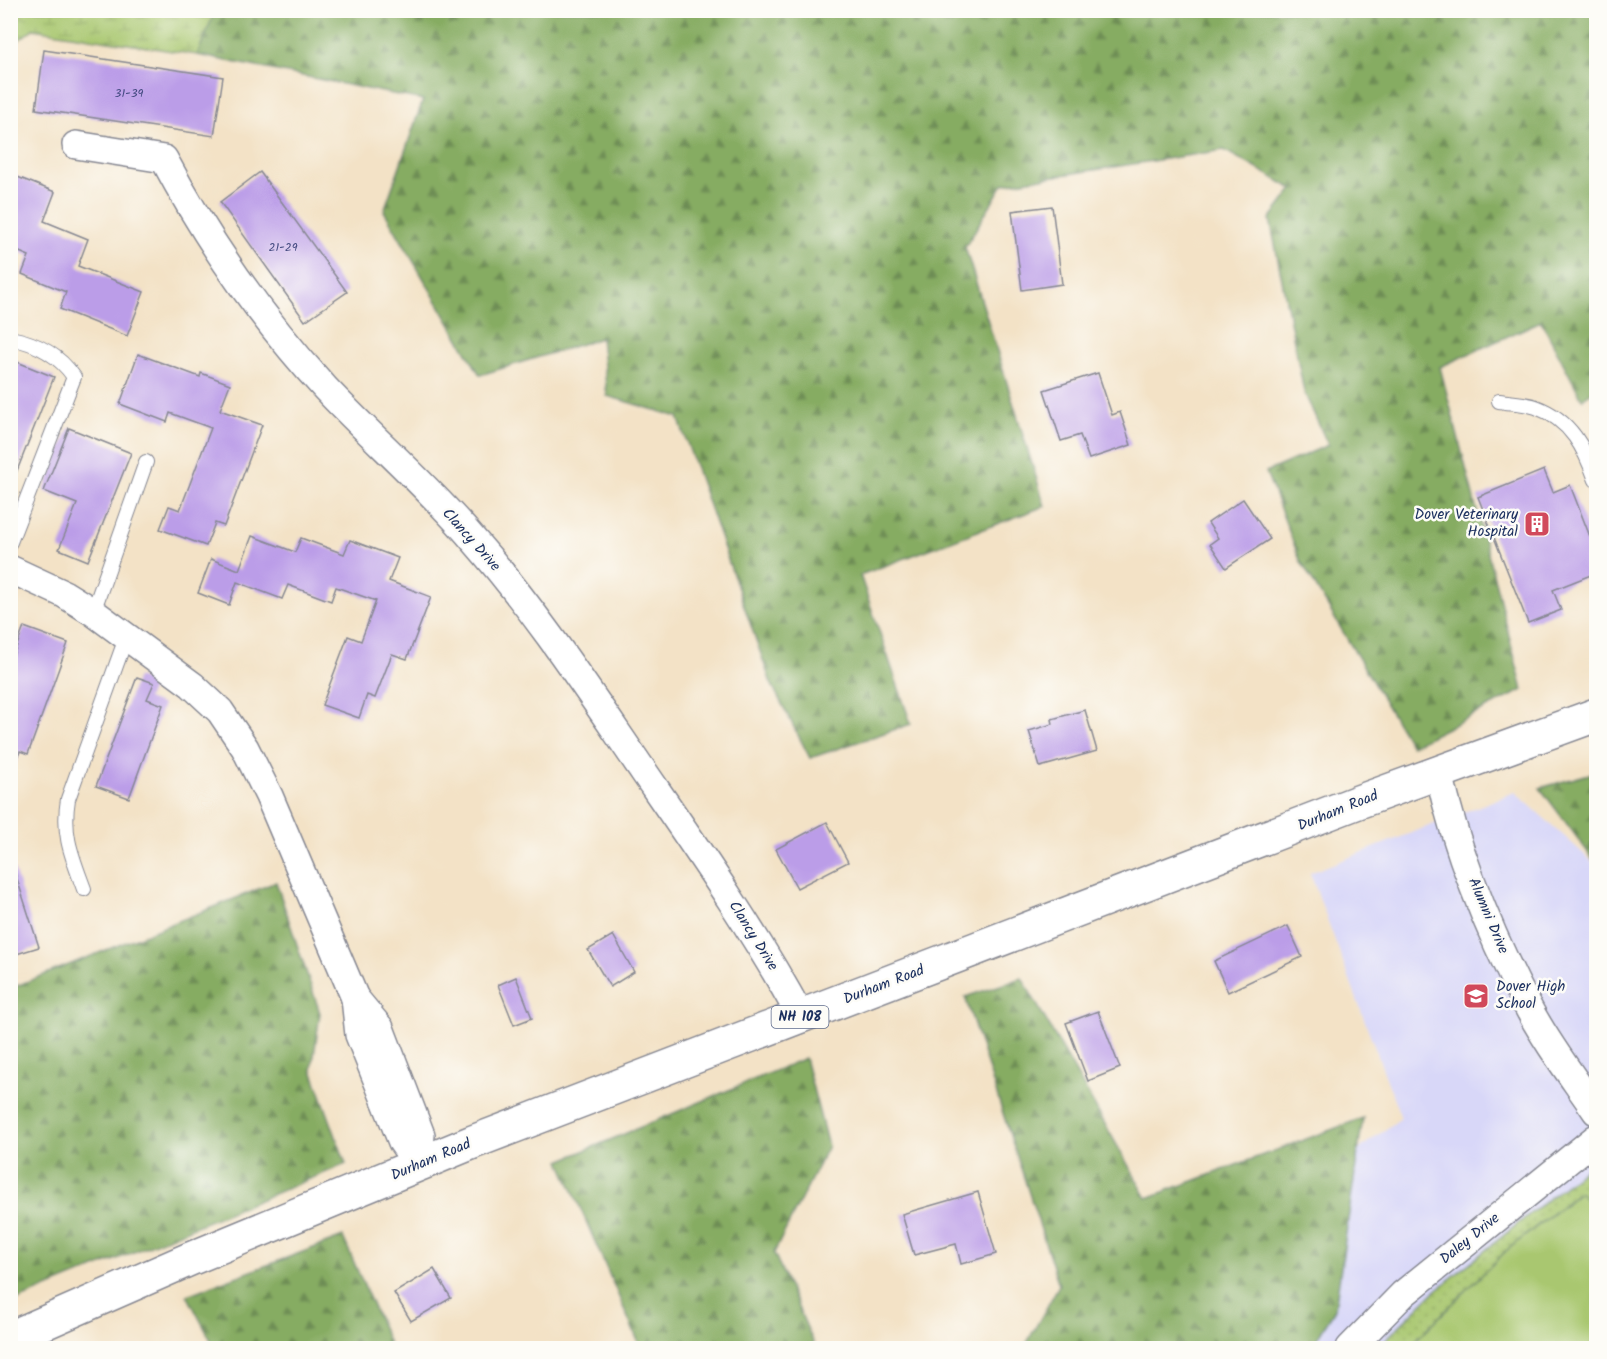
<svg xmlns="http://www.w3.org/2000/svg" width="1607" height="1359" font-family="Kalam,sans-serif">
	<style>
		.built { fill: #d8d7f8 }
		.grass { fill: url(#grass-dots); stroke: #627b66; stroke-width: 1.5 }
		.forest { fill: url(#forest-firs); stroke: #506e60; stroke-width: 1.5 }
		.wetland { fill: url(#wetland-marsh); stroke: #627b66; stroke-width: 1.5 }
		.garden { fill: #a9c76f; stroke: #627b66; stroke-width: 1.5 }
		.building { fill: #bb9de8 }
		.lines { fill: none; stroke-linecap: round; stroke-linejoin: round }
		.lane-casing { stroke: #878892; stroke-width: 16 }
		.street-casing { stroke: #878892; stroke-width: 30 }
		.primary-casing { stroke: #878892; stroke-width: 36 }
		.lane { stroke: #fff; stroke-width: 14 }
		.street { stroke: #fff; stroke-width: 27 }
		.primary { stroke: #fff; stroke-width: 33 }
		.labels { text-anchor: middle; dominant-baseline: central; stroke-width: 5; stroke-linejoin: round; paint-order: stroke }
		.number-label { font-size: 12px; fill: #434a80 }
		.shield { fill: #fdfcf7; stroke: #5f6c8c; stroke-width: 1.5 }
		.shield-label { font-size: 14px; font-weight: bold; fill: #1b2f5e }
		.poi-label { font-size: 15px; fill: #1b2f5e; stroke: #fdfcf7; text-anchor: end }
		.street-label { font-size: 15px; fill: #1b2f5e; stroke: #fdfcf7 }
	</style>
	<defs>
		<pattern id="grass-dots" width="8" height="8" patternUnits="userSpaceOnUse" patternTransform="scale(1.5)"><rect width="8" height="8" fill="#a9c76f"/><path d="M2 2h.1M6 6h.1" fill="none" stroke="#91ab63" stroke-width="1.8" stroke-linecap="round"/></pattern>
		<pattern id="forest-firs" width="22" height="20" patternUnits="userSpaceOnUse" patternTransform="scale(1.5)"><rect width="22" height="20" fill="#86ac62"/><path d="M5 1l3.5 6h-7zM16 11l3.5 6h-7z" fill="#6d8c54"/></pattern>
		<pattern id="wetland-marsh" width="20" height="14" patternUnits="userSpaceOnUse" patternTransform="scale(1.5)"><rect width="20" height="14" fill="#a9c76f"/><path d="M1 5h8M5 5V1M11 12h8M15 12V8" fill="none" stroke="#91ab63"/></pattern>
	</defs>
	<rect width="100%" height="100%" fill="#fdfcf7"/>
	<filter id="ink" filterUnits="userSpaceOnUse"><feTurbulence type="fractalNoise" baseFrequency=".0167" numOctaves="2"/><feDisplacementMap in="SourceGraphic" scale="12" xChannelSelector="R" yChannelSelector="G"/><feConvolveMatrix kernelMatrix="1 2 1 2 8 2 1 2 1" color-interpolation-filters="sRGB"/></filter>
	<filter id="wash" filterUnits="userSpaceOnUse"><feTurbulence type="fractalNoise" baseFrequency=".008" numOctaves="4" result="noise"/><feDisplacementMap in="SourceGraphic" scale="24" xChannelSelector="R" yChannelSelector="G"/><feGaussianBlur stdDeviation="1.35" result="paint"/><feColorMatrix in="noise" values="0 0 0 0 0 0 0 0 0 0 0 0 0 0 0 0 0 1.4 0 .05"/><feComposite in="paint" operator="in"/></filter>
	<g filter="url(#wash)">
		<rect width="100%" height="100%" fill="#f3e2c6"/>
		<polygon class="built" points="1515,792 1596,865 1596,1348 1133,1348 1112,1332 1401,1118 1310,873"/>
		<polygon class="grass" points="1596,1160 1596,1213 1579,1192 1506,1251 1408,1348 1377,1348 1434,1292"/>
		<g class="forest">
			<polygon points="215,10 1596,11 1596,389 1582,399 1541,321 1440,367 1523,690 1411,746 1300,560 1266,472 1328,445 1304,392 1270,219 1293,189 1224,150 1003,184 965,247 1045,506 860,575 911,724 810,758 771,683 678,417 607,396 601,338 480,375 384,211 423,100 197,55"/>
			<polygon points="1596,772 1596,863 1540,788"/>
			<polygon points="276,882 320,1013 312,1070 346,1164 11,1303 11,988"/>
			<polygon points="1022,978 1147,1198 1363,1118 1335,1309 1311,1348 1024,1348 1059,1285 965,997"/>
			<polygon points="805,1058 828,1146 774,1253 816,1348 641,1348 560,1161"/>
			<polygon points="343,1237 391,1348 215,1348 187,1295"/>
		</g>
		<polygon class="wetland" points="11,10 215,10 215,11 197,55 33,29 11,46"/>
		<polygon class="garden" points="1580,1192 1596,1213 1596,1348 1408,1348 1506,1251"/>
		<g id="blocks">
			<g class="building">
				<polygon points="44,50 223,77 214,136 36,109"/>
				<polygon points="260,172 347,292 305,321 220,202"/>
				<polygon points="10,174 55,192 44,221 88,239 78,266 144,292 127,336 60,309 66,292 22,274 29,256 10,248 13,227 10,226"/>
				<polygon points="1052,206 1062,284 1022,290 1012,211"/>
				<polygon points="138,354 200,377 201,373 230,384 220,410 262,425 224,526 215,523 206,546 160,529 169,506 180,510 211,428 170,413 167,422 120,404"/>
				<polygon points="10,359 54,377 11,486 10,486"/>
				<polygon points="1098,373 1112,415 1120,412 1131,445 1089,459 1080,435 1061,441 1044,390"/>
				<polygon points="69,428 131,453 88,561 59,549 77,504 44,491"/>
				<polygon points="1544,470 1553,492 1570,485 1596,552 1596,573 1553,590 1561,610 1528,623 1478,497"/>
				<polygon points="1243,499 1270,539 1226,568 1210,544 1218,538 1208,523"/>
				<polygon points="252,536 295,552 301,538 344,554 350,540 398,558 389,581 431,597 407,659 392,654 375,698 367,695 359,718 322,705 348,636 361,641 376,601 336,587 331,601 288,585 282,599 237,582 229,605 198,593 211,559 239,570"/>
				<polygon points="24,627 68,643 28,754 20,751 11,778 10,664"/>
				<polygon points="137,677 154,683 147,699 163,705 129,798 96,786"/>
				<polygon points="1085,710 1097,751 1040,767 1029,731 1053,724 1052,719"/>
				<polygon points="827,822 848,862 797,888 776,849"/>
				<polygon points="10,857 39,947 10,956"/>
				<polygon points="1288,926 1302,957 1228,992 1214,961"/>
				<polygon points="613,935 634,972 610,987 588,950"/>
				<polygon points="516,977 532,1018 514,1025 498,985"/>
				<polygon points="1098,1011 1120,1068 1088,1081 1066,1023"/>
				<polygon points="978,1192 996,1254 961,1264 956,1244 914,1255 902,1214"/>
				<polygon points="434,1269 451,1298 411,1321 394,1293"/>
			</g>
		</g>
	</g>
	<g filter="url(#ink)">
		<use href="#blocks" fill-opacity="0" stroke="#878892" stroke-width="1.5"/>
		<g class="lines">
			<g class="lane-casing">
				<g id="lane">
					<path d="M10,338C37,343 59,355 74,377L10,542"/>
					<path d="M1499,401C1511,403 1525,403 1536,407C1571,420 1585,449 1596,480"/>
					<polyline points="93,612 146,462"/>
					<path d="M84,889C72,856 62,835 68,799L127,635"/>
				</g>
			</g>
			<g class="street-casing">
				<g id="street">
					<path d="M76,145L164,159C208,242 262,319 325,388C373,439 427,485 472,538C536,611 589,692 644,772C699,852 755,932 801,1017"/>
					<polyline points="10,569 64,594 93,612 192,685 220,711 245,748 269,796 355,998"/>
					<path d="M1439,773C1457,854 1490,934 1528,1007C1547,1044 1573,1077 1596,1111"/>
					<polygon points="355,998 380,1028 421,1135 418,1165 402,1142 359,1035"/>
					<polyline points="1350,1348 1403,1294 1596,1138"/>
				</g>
			</g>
			<g class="primary-casing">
				<polyline id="primary" points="10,1338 190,1259 473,1142 1358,802 1596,715"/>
			</g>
			<use href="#lane" class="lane"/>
			<use href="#street" class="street"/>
			<use href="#primary" class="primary"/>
		</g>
	</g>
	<defs>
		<g id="building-square" transform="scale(1.35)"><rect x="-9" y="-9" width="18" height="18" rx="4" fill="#d1495b" stroke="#fdfcf7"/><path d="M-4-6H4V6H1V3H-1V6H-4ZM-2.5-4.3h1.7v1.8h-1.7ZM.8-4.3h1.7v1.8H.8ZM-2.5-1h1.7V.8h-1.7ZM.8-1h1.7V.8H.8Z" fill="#fff"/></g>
		<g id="school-square" transform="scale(1.35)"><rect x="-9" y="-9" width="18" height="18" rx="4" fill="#d1495b" stroke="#fdfcf7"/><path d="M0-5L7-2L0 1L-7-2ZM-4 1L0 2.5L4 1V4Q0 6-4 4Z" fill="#fff"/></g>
	</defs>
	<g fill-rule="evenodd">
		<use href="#building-square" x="1537" y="524"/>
		<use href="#school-square" x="1476" y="996"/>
	</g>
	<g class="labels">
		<g class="number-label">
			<text x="129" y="93">31-39</text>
			<text x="283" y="247">21-29</text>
		</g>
		<rect class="shield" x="771.5" y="1006" width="57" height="22" rx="4.5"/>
		<g class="shield-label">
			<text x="800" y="1017">NH 108</text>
		</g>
		<g class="poi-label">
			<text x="1518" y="515">Dover Veterinary<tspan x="1518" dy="17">Hospital</tspan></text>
			<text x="1496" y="987" text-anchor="start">Dover High<tspan x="1496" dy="17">School</tspan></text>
		</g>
		<g class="street-label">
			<text transform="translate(471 540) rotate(48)">Clancy Drive</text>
			<text transform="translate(1338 811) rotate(-22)">Durham Road</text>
			<text transform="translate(1488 916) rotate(67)">Alumni Drive</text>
			<text transform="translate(753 936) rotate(58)">Clancy Drive</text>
			<text transform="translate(884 985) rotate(-21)">Durham Road</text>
			<text transform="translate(431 1160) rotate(-23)">Durham Road</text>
			<text transform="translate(1470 1239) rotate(-39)">Daley Drive</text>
		</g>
	</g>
	<rect width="1607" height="1359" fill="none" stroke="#fdfcf7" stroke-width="36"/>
</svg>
